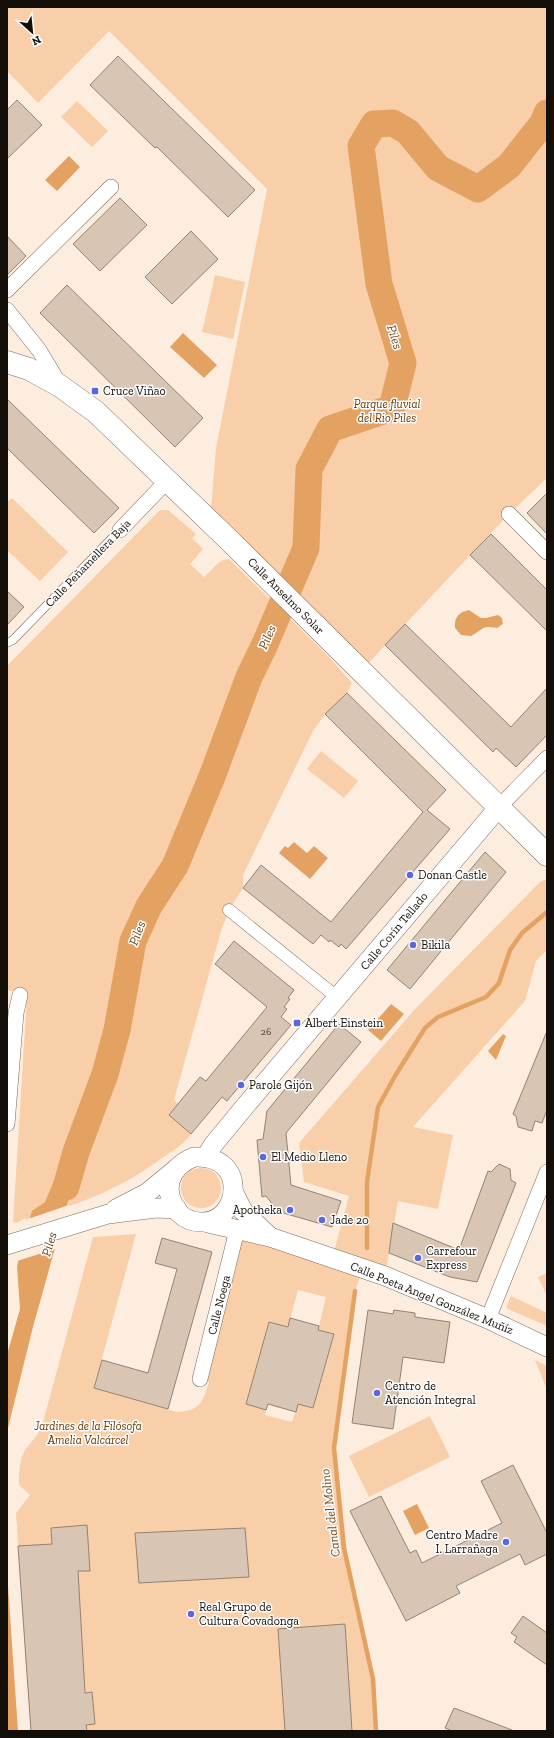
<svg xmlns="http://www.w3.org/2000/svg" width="554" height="1738" font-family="'Zilla Slab',serif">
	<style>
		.green { fill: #f8cfa9; fill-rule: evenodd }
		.water { fill: #e4a262 }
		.pier { fill: #fdeddf }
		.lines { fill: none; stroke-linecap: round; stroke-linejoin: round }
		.stream { stroke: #e4a262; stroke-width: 4.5 }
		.river { stroke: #e4a262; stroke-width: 27 }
		.building { fill: #d8c5b4; stroke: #948272 }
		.service-casing { stroke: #7c6b5c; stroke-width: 9 }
		.pedestrian-casing { stroke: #7c6b5c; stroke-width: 13 }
		.minor-casing { stroke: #7c6b5c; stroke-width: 16 }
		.tertiary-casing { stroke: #7c6b5c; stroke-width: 20 }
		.secondary-casing { stroke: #7c6b5c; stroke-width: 23 }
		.service { stroke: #fff; stroke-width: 8 }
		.pedestrian { stroke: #fff; stroke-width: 12 }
		.minor { stroke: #fff; stroke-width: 15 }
		.tertiary { stroke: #fff; stroke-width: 19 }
		.secondary { stroke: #fff; stroke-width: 22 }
		.poi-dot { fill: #5968de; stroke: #fefefe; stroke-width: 1.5 }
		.labels { text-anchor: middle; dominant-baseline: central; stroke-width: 3; stroke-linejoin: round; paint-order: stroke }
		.number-label { font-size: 10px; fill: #453c33 }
		.poi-label { font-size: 12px; fill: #140e08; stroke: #fefefe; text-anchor: start }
		.park-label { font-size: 12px; font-style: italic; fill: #653a06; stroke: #fefefe }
		.street-label { font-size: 12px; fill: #140e08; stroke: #fefefe }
		.water-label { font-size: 13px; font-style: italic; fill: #734718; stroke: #fefefe }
	</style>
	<rect width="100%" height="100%" fill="#fdeddf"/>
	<g class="green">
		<polygon points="7,7 547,7 547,478 509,514 361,671 210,521 216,448 267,189 109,31 38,103 7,71"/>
		<polygon points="77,101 108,131 92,147 61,117"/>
		<polygon points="215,275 245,282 233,339 202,332"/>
		<polygon points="12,498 68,552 40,581 7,550 7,502"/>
		<path d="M160,510H168L196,534L192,538L203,549L190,564L204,577C212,571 218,559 229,559L327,655L352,683L347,693L325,714L313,731L243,875V888L229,910L221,931L174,1100L178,1104L169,1115L191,1134C184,1144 171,1152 161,1159C145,1170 130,1180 113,1188C86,1202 55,1210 26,1220L25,1218L17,1223L13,1222L27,997L15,992L7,990V666Z"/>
		<polygon points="321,751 358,781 344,798 307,769"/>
		<path d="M547,879V950L536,961L525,1001L413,1127L453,1135L438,1209L398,1201L385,1276L363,1269L355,1291L334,1448L344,1548L373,1679L376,1731H31L16,1513L30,1495L19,1485C19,1474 19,1460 25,1450C31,1441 37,1438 42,1426L93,1237L136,1234L94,1388L177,1412C200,1411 203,1402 209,1382L200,1379L237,1230L332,1259L349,1196L304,1182L299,1143L416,1008L540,882ZM298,1290L326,1297L318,1330L334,1335L313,1408L298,1404L292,1422L265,1415L266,1409L247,1404L269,1322L288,1327Z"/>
		<circle cx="201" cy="1188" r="20"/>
		<polygon points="547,1273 547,1296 538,1277"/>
		<polygon points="511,1296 547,1313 547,1326 506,1308"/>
		<polygon points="535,1360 547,1366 547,1390"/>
		<polygon points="430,1416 450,1457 369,1497 349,1456"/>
	</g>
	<g class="water">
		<polygon points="69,156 80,167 57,191 45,180"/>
		<polygon points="183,333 217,365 204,378 170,347"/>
		<path d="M469,610L481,618H486L498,615L502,618L503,624L497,628C480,625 485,629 471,636L461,635L455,628C454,617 459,612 469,610Z"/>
		<polygon points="294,842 307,853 314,846 328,858 310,879 279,853 285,846 288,848"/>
		<polygon points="391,1004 404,1014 381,1041 368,1030"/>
		<polygon points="503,1034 506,1036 496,1060 488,1051"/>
		<polygon points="76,1152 72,1187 33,1327 7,1432 7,1355 20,1309 17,1266 32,1211 45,1202 53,1183"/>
		<polygon points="417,1504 429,1528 415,1535 403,1511"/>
		<polygon points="7,1571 18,1731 7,1731"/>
	</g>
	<polygon class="pier" points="69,1205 58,1248 17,1261 28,1219"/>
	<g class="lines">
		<g class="stream">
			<polyline points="367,1248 367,1182 378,1107 395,1076 425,1028 438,1017 486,997 499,983 510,950 522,933 547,912"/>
			<polyline points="355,1291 334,1448 344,1548 373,1679 376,1731"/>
		</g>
		<polyline class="river" points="66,1187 76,1152 105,1074 117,1030 133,941 149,906 175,866 213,774 249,677 265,644 306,548 309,469 330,429 392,408 403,363 379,284 361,146 374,124 393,123 408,132 438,168 478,189 509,166 543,123 547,113"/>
	</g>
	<g class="building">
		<polygon points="118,56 255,190 228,217 157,147 155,148 90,85"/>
		<polygon points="17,100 42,125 7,159 7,110"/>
		<polygon points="120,198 147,225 100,271 73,244"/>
		<polygon points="191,231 218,259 172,304 145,277"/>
		<polygon points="7,236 26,256 7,275"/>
		<polygon points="67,285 203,418 175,447 40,313"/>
		<polygon points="7,399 119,508 94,533 7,448"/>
		<polygon points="547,493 547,534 527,513"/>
		<polygon points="491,534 547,590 547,631 470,555"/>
		<polygon points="7,591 24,607 7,625"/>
		<polygon points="405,624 511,727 547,688 547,735 516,767 496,748 493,752 385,645"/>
		<polygon points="347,693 446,790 427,810 450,829 346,949 341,944 339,947 330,940 329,942 321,935 313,944 243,888 261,865 331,922 423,812 325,714"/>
		<polygon points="485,852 506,872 410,989 387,970"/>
		<polygon points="234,941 294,990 288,998 290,999 284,1007 287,1009 281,1017 291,1025 227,1101 222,1097 191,1134 169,1115 200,1077 206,1081 267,1007 215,964"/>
		<polygon points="339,1024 361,1042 286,1133 291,1185 341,1201 332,1227 273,1210 274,1206 266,1196 262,1197 257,1140 263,1139 267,1111"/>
		<polygon points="547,1031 547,1110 542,1123 535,1121 532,1131 518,1127 516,1116 513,1114"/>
		<polygon points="499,1164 510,1169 511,1180 516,1183 477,1282 450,1277 389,1253 393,1223 459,1250 488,1171 491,1172"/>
		<polygon points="162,1238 212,1252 168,1409 94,1388 102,1360 148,1373 177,1269 155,1263"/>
		<polygon points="368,1310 393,1314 394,1310 415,1313 415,1317 450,1322 444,1363 403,1357 393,1429 352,1423"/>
		<polygon points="290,1318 319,1326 318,1330 334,1334 313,1408 298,1404 296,1412 268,1404 266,1410 246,1404 269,1322 288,1327"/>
		<polygon points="513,1465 547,1533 547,1554 525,1565 520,1554 456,1586 460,1593 406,1621 350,1511 381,1496 410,1553 416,1550 422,1563 502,1523 481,1481"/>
		<polygon points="87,1525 90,1571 78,1571 85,1693 92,1692 95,1724 86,1725 87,1731 31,1731 18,1546 52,1544 51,1528"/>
		<polygon points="245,1528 249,1577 139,1583 135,1533"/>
		<polygon points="523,1616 547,1633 547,1665 514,1642 517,1637 511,1633"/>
		<polygon points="345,1624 352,1731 285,1731 278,1629"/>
		<polygon points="454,1708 512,1730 512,1731 452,1731 445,1728"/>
	</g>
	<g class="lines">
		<g class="service-casing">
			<polyline id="service" points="7,643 13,640 120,530"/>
		</g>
		<g class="pedestrian-casing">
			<polyline id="pedestrian" points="229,910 338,998"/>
		</g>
		<g class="minor-casing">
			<g id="minor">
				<polyline points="7,290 111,187"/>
				<polyline points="7,310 39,350 60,385"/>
				<polyline points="509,514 547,552"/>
				<polyline points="120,530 168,480"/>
				<polyline points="499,807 547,758"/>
				<polyline points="7,1124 16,1013 20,995"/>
				<polyline points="488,1319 547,1172"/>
				<polyline points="200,1379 237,1230"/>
			</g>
		</g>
		<g class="tertiary-casing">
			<g id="tertiary">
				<path d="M194,1157C250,1154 240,1224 201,1222C192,1222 185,1219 179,1213C161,1191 169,1167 194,1157Z"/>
				<polyline points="206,1157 213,1145 246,1105 499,807"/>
				<polyline points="233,1191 243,1211 270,1237"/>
				<polyline points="116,1209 147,1193 176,1169"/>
				<polyline points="208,1223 270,1237 385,1276 488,1319 547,1347"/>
				<polyline points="7,1245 108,1214 156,1208 177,1209"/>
			</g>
		</g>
		<g class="secondary-casing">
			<polyline id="secondary" points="7,362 29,369 60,386 96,412 229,540 547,855"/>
		</g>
		<use href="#service" class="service"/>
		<use href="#pedestrian" class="pedestrian"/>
		<use href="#minor" class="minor"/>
		<use href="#tertiary" class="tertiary"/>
		<use href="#secondary" class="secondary"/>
	</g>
	<g class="poi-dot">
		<rect x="91" y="387" width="8" height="8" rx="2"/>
		<circle cx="410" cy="875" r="4"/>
		<circle cx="413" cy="945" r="4"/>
		<rect x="293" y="1019" width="8" height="8" rx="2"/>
		<circle cx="241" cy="1085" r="4"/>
		<circle cx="263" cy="1157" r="4"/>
		<circle cx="290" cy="1210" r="4"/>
		<circle cx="322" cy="1220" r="4"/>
		<circle cx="418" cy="1258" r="4"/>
		<circle cx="377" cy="1393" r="4"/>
		<circle cx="506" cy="1542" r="4"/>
		<circle cx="191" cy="1614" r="4"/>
	</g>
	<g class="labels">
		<g class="number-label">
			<text x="266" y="1032">26</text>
		</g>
		<g class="poi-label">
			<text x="103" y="391">Cruce Viñao</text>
			<text x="418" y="875">Donan Castle</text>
			<text x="421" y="945">Bikila</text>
			<text x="305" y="1023">Albert Einstein</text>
			<text x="249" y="1085">Parole Gijón</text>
			<text x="271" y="1157">El Medio Lleno</text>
			<text x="282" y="1210" text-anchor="end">Apotheka</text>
			<text x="330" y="1220">Jade 20</text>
			<text x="426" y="1251">Carrefour<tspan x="426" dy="14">Express</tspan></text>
			<text x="385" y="1386">Centro de<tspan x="385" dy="14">Atención Integral</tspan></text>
			<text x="498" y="1535" text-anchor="end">Centro Madre<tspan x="498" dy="14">I. Larrañaga</tspan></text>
			<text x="199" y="1607">Real Grupo de<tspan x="199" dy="14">Cultura Covadonga</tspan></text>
		</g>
		<g class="park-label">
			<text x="387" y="404">Parque fluvial<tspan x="387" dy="14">del Rio Piles</tspan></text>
			<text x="88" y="1426">Jardines de la Filósofa<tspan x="88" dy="14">Amelia Valcárcel</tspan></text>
		</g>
		<g class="street-label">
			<text transform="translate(88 563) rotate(-46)">Calle Peñamellera Baja</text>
			<text transform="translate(286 596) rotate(45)">Calle Anselmo Solar</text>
			<text transform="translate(394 931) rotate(-50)">Calle Corín Tellado</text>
			<text transform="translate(432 1298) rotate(22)">Calle Poeta Angel González Muñíz</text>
			<text transform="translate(219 1305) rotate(-76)">Calle Noega</text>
		</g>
		<g class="water-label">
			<text transform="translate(395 337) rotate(73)">Piles</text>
			<text transform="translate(267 637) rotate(-66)">Piles</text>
			<text transform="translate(137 933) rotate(-69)">Piles</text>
			<text transform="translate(49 1244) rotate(-73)">Piles</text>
			<text transform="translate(330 1513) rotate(-97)">Canal del Molino</text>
		</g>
	</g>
	<rect width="554" height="1738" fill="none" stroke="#140e08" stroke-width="16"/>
	<g transform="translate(32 32) rotate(153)" stroke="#fefefe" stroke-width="3" paint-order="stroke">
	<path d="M0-3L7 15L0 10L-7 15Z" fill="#140e08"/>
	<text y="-6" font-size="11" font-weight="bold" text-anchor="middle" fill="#140e08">N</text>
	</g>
</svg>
